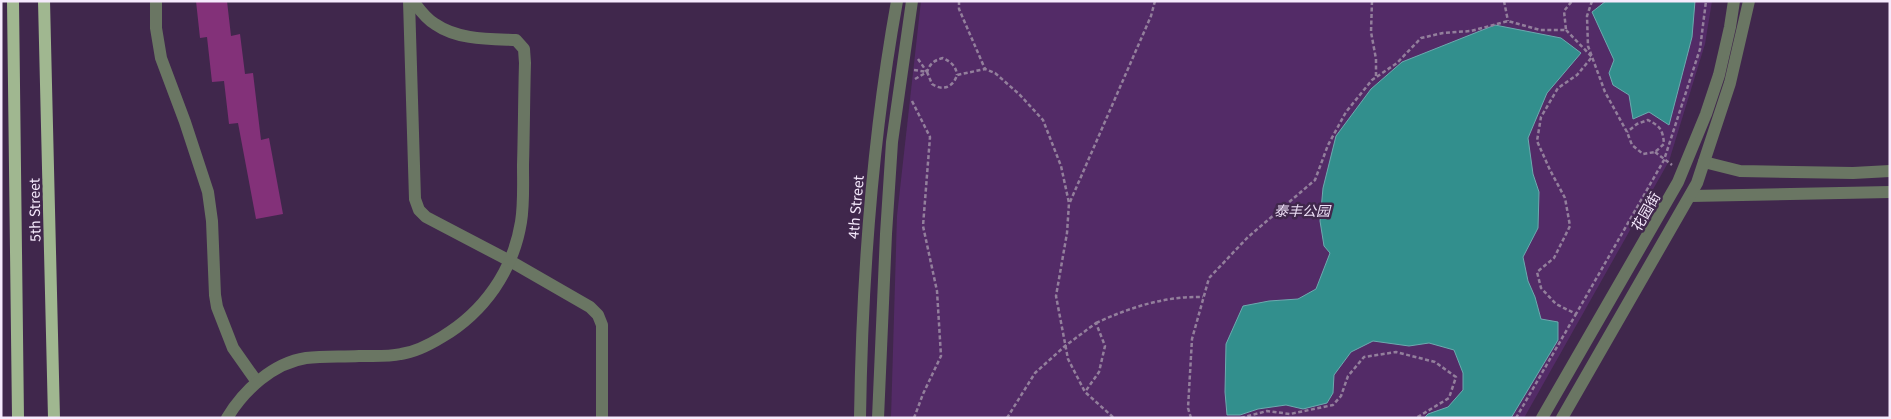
<svg xmlns="http://www.w3.org/2000/svg" width="1891" height="419" font-family="Georgia,'Noto Sans SC',serif">
	<style>
		.green { fill: #532b67 }
		.water { fill: #328f8d; stroke: #6daaaf }
		.building { fill: #833179 }
		.lines { fill: none; stroke-linecap: round; stroke-linejoin: round }
		.path { stroke: #937f9c; stroke-width: 2.5; stroke-dasharray: 4 2.5; stroke-linecap: butt }
		.minor { stroke: #6a7663; stroke-width: 12 }
		.major { stroke: #a0b790; stroke-width: 12 }
		.labels { text-anchor: middle; dominant-baseline: central; stroke-width: 5; stroke-linejoin: round; paint-order: stroke }
		.street-label { font-size: 14px; fill: #f6eafd; stroke: #40274c }
		.park-label { font-size: 14px; font-style: italic; fill: #ecdef5; stroke: #40274c }
	</style>
	<rect width="100%" height="100%" fill="#40274c"/>
	<polygon class="green" points="921,1 1712,1 1705,44 1669,161 1524,418 891,418 897,216"/>
	<g class="water">
		<polygon points="1606,1 1695,1 1692,37 1669,125 1649,112 1633,119 1629,95 1613,85 1609,73 1614,60 1592,12"/>
		<polygon points="1495,25 1561,38 1581,53 1547,93 1528,138 1533,174 1539,192 1538,228 1523,257 1528,281 1535,297 1541,319 1558,322 1558,340 1511,418 1424,418 1428,414 1448,407 1463,390 1463,373 1454,350 1429,343 1409,346 1373,341 1351,352 1334,375 1333,393 1327,403 1303,409 1286,405 1258,409 1240,415 1227,415 1225,392 1226,344 1243,306 1269,301 1298,299 1316,289 1330,253 1324,246 1320,221 1323,188 1336,136 1371,89 1402,62"/>
	</g>
	<polygon class="building" points="196,1 227,1 231,36 240,34 245,74 253,73 261,140 269,138 283,214 256,219 238,123 229,124 224,81 212,82 207,37 200,38"/>
	<g class="lines">
		<g class="path">
			<polyline points="959,1 959,9 985,69"/>
			<polyline points="1372,1 1371,32 1376,59 1376,77"/>
			<polyline points="1504,1 1508,21"/>
			<path d="M1592,1L1587,16L1588,46L1605,92L1627,132L1632,145L1643,154L1655,152L1664,144C1663,130 1660,126 1648,120L1637,124L1627,132"/>
			<polyline points="1566,30 1592,57 1577,75 1558,88 1541,117 1537,141 1550,170 1565,198 1570,226 1554,258 1537,272 1541,288 1556,304 1576,314 1664,160 1700,49 1706,1"/>
			<polyline points="918,59 927,72"/>
			<path d="M914,70L927,72L932,84C942,91 953,88 957,75L985,69L995,73L1019,94L1043,120L1061,166L1069,203L1067,233L1056,296L1068,359L1085,392L1114,418"/>
			<path d="M915,79L927,72C930,63 935,60 943,58C951,62 956,66 957,75"/>
			<polyline points="912,101 930,137 923,226 937,291 941,356 923,394 914,418"/>
			<polyline points="1655,152 1672,165"/>
			<polyline points="1070,202 1151,16 1155,1"/>
			<path d="M1096,323C1131,307 1165,296 1203,297"/>
			<polyline points="1007,418 1035,373 1065,346 1096,323 1105,346 1099,372 1085,392"/>
			<polyline points="1191,418 1188,408 1192,339 1209,278 1248,237 1315,180 1328,145 1346,112 1372,80 1397,63 1421,38 1443,33 1471,31 1508,21 1540,30 1566,30 1564,11 1572,1"/>
			<polyline points="1241,418 1267,411 1290,414 1333,405 1341,396 1348,376 1364,357 1396,352 1435,362 1456,377 1449,398 1416,418"/>
			<polyline points="1516,418 1576,314"/>
		</g>
		<g class="minor">
			<polyline points="156,1 156,28 161,58 185,122 208,192 212,221 215,295 217,307 233,348 257,382"/>
			<polyline points="409,1 415,199 419,210 426,217 510,261 590,307 598,315 602,325 602,418"/>
			<polyline points="1704,162 1740,171 1853,173 1890,171"/>
			<polyline points="1691,196 1890,192"/>
			<path d="M227,418C244,390 273,363 306,358C324,356 342,357 359,356C373,356 387,357 401,354C416,352 429,345 442,337C484,312 513,271 521,222C524,204 523,184 523,165C524,131 524,97 525,63L524,49L516,40C489,39 458,40 435,24C426,19 419,9 413,1"/>
			<path d="M860,418C862,278 872,139 897,1"/>
			<polyline points="878,418 886,234 892,142 912,1"/>
			<polyline points="1542,418 1678,182 1706,114 1719,75 1730,27 1734,1"/>
			<polyline points="1562,418 1697,183 1730,83 1749,1"/>
		</g>
		<g class="major">
			<polyline points="13,1 18,418"/>
			<polyline points="44,1 54,418"/>
		</g>
	</g>
	<g class="labels">
		<g class="street-label">
			<text transform="translate(855 207) rotate(-85)">4th Street</text>
			<text transform="translate(34 210) rotate(-91)">5th Street</text>
			<text transform="translate(1645 211) rotate(-60)">花园街</text>
		</g>
		<g class="park-label">
			<text x="1302" y="210">泰丰公园</text>
		</g>
	</g>
	<rect width="1891" height="419" fill="none" stroke="#f6eafd" stroke-width="5"/>
</svg>
